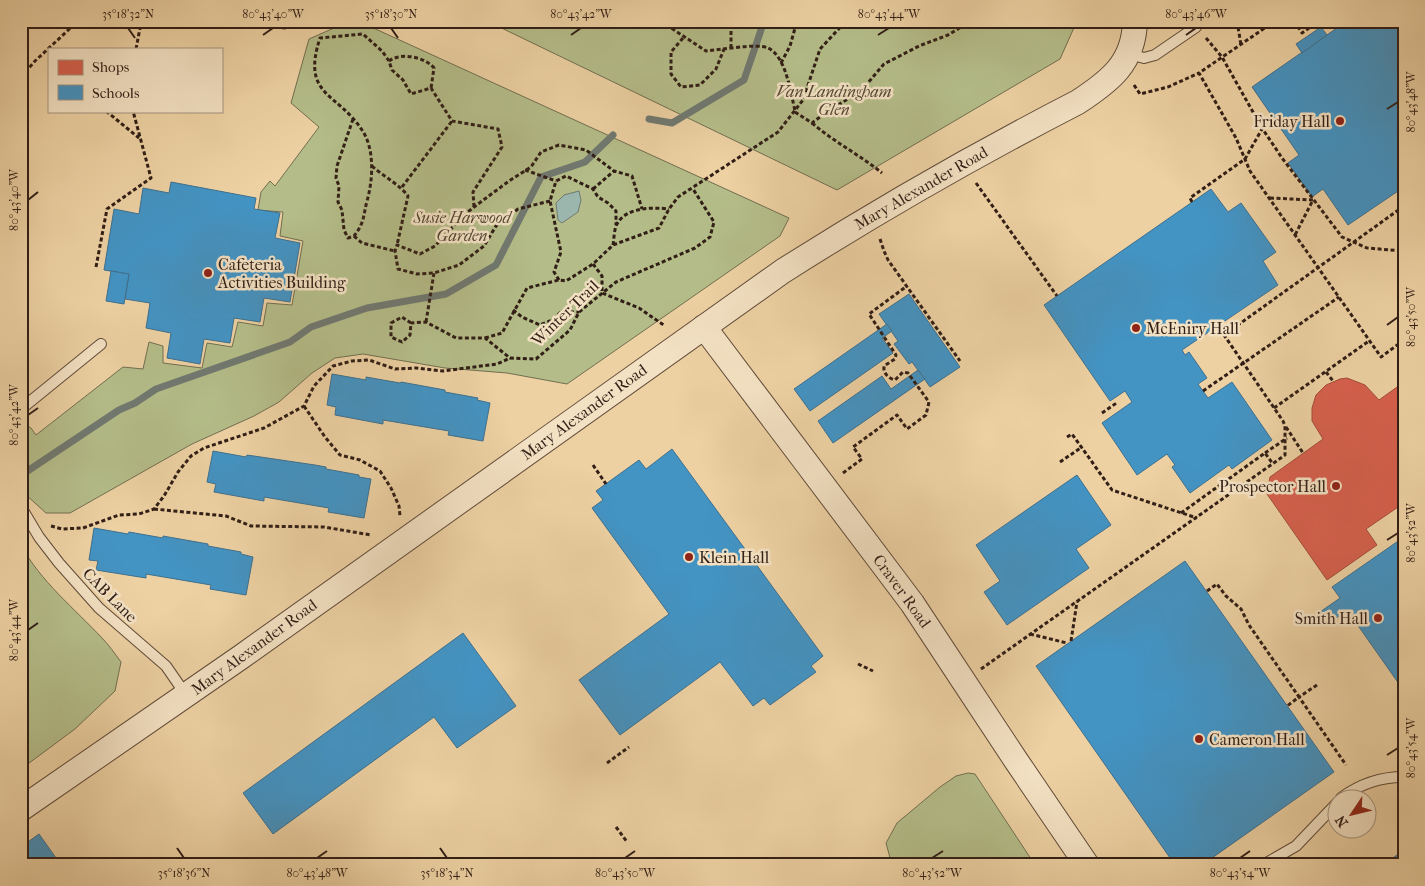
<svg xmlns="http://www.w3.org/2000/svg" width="1425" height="886" font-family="'IM FELL French Canon',serif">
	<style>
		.green { fill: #b4bd89; stroke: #726e50 }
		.water { fill: #9ab6ad; stroke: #707971 }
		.shops { fill: #d6604d; stroke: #a44c3c }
		.schools { fill: #4393c3; stroke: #3e708f }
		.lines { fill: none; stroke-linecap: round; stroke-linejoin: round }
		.stream { stroke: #707971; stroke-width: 7 }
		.service-casing { stroke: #604b39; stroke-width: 12 }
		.tertiary-casing { stroke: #604b39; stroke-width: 26 }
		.path { stroke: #311e16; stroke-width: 3; stroke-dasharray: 4 2.5; stroke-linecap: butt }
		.service { stroke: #f3e1c3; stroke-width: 10 }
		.tertiary { stroke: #f3e1c3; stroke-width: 24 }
		.ticks { fill: none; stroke: #311e16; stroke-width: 2 }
		.poi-dot { fill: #8f2418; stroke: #f3e1c3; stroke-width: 2 }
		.labels { text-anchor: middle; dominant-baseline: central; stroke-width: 5; stroke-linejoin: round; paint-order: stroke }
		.park-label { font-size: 16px; font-style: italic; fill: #524633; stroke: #f3e1c3 }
		.poi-label { font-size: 16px; fill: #311e16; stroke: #f3e1c3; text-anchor: start }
		.street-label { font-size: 16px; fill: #311e16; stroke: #f3e1c3 }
		.neatline { fill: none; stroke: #311e16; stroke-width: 2 }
		.ticks-label { font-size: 12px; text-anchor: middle; fill: #311e16 }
	</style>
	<rect width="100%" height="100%" fill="#edd1a3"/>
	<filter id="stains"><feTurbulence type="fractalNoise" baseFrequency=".004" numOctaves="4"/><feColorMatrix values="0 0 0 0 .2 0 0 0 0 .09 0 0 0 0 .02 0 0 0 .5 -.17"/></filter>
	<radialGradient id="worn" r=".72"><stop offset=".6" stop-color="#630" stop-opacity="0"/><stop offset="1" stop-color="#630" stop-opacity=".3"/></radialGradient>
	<g class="green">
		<polygon points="350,21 358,21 789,218 780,236 567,384 507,373 445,368 363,354 335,358 312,373 279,402 254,416 192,444 70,513 46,513 25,494 21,487 21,428 26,425 31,428 36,435 123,367 143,369 149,342 163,346 163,363 202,368 207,343 232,347 238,322 263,326 267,303 292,305 303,241 280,236 283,212 258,210 261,192 270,181 275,186 319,127 291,103 309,39"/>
		<polygon points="487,21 1077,21 1060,59 837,190"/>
		<path d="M21,545C40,581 75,609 102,638C109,645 115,654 121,662L115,691L75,729L21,769Z"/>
		<polygon points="968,773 975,774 1035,865 892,865 886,843 897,823 940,787 956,776"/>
	</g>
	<polygon class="water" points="579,191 581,200 578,212 562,223 558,220 556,203 564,195"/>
	<polygon class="shops" points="1347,378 1365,385 1379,400 1404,382 1404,503 1366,529 1377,545 1327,580 1267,494 1270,477 1323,439 1312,421 1312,408 1316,395 1326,385 1340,379"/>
	<g class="schools">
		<polygon points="1347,21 1404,21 1404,187 1348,225 1323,189 1312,197 1288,163 1299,155 1252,87"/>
		<polygon points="1321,27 1327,35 1302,53 1296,44"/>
		<polygon points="171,182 256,198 254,209 280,213 275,238 300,243 290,302 264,298 260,322 234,318 230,343 204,339 200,364 167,358 171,333 146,328 150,303 125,299 129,274 104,270 114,209 139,214 143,188 169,193"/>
		<polygon points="1211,189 1228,212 1241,203 1276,252 1263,261 1278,285 1182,350 1185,355 1189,352 1207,378 1198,384 1208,398 1232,382 1272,440 1232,469 1229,465 1190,493 1172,467 1175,465 1167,454 1137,475 1102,423 1132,402 1125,391 1110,401 1044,305"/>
		<polygon points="111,271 129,274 124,304 106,301"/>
		<polygon points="909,294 960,367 930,387 912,362 909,364 894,344 898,341 879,314"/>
		<polygon points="887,324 892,331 882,338 893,353 810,411 794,389"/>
		<polygon points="918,370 925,379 833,443 818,421 882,376 891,389"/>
		<polygon points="332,374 366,380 366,377 400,383 401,382 445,390 445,392 478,398 477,400 490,403 483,441 448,435 449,431 383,420 383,424 335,415 336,407 327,405"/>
		<polygon points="672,449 823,656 811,666 816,672 770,705 764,698 753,706 720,662 620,735 579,680 669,614 592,508 603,500 596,491 639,460 646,469"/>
		<polygon points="213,451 246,457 247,455 315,465 326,467 326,469 359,475 359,477 371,479 364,518 328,512 329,508 264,497 264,501 214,492 216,484 207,482"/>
		<polygon points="1077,475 1111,525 1076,549 1089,568 1007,625 984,592 1000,581 976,545"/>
		<polygon points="94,528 128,534 129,532 163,538 163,536 208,544 208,546 241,552 241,554 253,557 246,595 210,589 211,585 146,574 146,578 96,570 98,561 89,560"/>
		<polygon points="1404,537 1404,691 1347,610 1328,624 1320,612 1340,598 1332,587"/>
		<polygon points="1185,561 1334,772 1202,865 1175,865 1036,666"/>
		<polygon points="463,633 516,706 457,748 434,717 273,834 243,793"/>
		<polygon points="39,834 61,865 21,865 21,847"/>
		<polygon points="1404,850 1404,865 1383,865"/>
	</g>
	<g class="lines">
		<g class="stream">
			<polyline points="649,119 672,123 744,80 764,21"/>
			<polyline points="26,472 119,410 135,403 156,389 290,342 311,327 367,308 446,294 496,265 541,177 585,162 613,135"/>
		</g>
		<g class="service-casing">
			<g id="service">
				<polyline points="1129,54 1144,58 1155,55 1196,27 1192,21"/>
				<polyline points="21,409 101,344"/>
				<polyline points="21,507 39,537 59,563 99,608 166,666 186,695"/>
				<path d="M1341,798C1360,784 1379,777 1404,777"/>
				<polyline points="1263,865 1296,846 1338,802"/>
			</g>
		</g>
		<g class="tertiary-casing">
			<g id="tertiary">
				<polyline points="704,327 912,603 1017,762 1087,865"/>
				<path d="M21,809L241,657L783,271C879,210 977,154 1078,102C1110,81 1134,63 1135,21"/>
			</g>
		</g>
		<g class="path">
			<polyline points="243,21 285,28 316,23"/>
			<path d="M608,21L665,24L706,51C719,50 757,43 768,48C786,56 791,94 795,111"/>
			<polyline points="1237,21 1241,45"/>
			<polyline points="1275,21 1199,73 1236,138 1250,171 1381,357 1404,340"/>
			<polyline points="1294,21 1302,33 1319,21"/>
			<polyline points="683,38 671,52 671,74 681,87 700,85 716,69 724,49"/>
			<polyline points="1206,38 1222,57 1262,128 1282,158 1342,237 1367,248 1404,251"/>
			<polyline points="731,48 731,21"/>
			<polyline points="136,49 140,28 144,21"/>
			<path d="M389,61C401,52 425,57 434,68L431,88"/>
			<polyline points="781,63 790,46 797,21"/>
			<polyline points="21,77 35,61 78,21"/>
			<polyline points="1134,85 1140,94 1168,87 1199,73"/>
			<polyline points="106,111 139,138"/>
			<polyline points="795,112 812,123 828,111 861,91 884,64 919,46 948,35 971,21"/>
			<path d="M353,119L337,166L336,178L339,186L338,202L342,210L344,230L348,238L354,236C365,222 363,216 367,201C373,180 375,149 362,130C337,92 301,96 320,38L363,34L382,51L389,61L392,70L403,80L411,94L431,88L452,121L498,129L502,147L473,192L474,207"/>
			<path d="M812,123C834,142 860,155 882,173"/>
			<path d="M372,166C383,176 400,185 408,196L397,245"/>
			<polyline points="525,170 556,181"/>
			<polyline points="976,183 1057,296"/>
			<polyline points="402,187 452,121"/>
			<polyline points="593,189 614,171"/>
			<polyline points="1270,198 1313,200 1295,235"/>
			<polyline points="550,201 518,209 496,226 484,246 459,265 434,273 417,274 398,269 395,251 397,245 420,254 435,246 463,216 474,207 509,181 531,167 541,152 559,145 586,150 614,171 632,176 642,209"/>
			<polyline points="1192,202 1190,198 1245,159 1262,129"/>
			<polyline points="354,236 362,243 395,251"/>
			<polyline points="880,239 884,251 888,260 960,361"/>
			<path d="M613,245C614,239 614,232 616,226C624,207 652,207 669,209"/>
			<polyline points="593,264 602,276 602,293 639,308 665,326"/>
			<polyline points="96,267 107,209 151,178 133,111"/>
			<polyline points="559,280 554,272 561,252 550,201 556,181 566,176 593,189 598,197 608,203 616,211 616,225"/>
			<polyline points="513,310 522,317 540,325 550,321 561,312 579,312"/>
			<polyline points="426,322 434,273"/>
			<polyline points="411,323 402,317 391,323 391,337 402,342 410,335 411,323 426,322 456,338 485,338 510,358 536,359 570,330 579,312 616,282 695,248 710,237 714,222 693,189"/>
			<polyline points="485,338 502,333 527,288 559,280 566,281 593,264 613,245 659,228 669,209 678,197 778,132 803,100 820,49 846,21"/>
			<polyline points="1326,372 1333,381"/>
			<polyline points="1203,391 1339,297"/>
			<polyline points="304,406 325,437 340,455 360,460 380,471 391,488 399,506 400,516"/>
			<polyline points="1274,408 1369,341"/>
			<polyline points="1102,413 1118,402"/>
			<polyline points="1286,427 1303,453"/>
			<polyline points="1067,437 1072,434 1112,490 1197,518"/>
			<polyline points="1265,453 1287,438"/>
			<polyline points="1060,462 1082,447"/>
			<polyline points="593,465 606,484"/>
			<path d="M843,473L862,459L853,447L897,415L907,429L926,415L929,402L908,373L903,372L895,380C888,378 883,373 884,366L895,359L896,355L869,314L907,286"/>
			<polyline points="154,509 226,516 251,526 324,527 371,535"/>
			<polyline points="1181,513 1265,453 1273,464"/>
			<polyline points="51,526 62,529 83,528 119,515 139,514 154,509 164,496 178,472 191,456 204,448 264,428 304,406 314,386 333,366 352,361 369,360 395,369 416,368 443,371 497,364 510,358"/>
			<polyline points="1207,591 1217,584 1226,596 1241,609 1249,625 1299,697 1287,706"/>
			<polyline points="1030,634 1067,643"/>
			<polyline points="1071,641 1077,602"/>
			<polyline points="858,664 873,671"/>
			<polyline points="981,669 1285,455 1285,426 1283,421 1224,335 1404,206"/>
			<polyline points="1317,685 1299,697 1346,765"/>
			<polyline points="607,763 629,747"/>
			<polyline points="616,827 627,842"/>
		</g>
		<use href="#service" class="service"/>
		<use href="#tertiary" class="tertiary"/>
	</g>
	<path class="ticks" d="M128,28L135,38M391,28L398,38M263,35L273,28M571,35L581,28M878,35L889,28M1186,35L1196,28M1387,109L1398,102M28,200L38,192M1387,325L1398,317M28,415L38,408M1387,540L1398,533M28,630L38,623M1387,755L1398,748M177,848L184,858M440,848L447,858M317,858L327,851M625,858L635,851M932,858L943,851M1240,858L1250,851"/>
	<g class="poi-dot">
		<circle cx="1340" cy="121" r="5"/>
		<circle cx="208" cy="273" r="5"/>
		<circle cx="1136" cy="328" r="5"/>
		<circle cx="1336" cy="486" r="5"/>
		<circle cx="689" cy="557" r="5"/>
		<circle cx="1378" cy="618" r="5"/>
		<circle cx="1199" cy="739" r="5"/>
	</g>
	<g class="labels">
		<g class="park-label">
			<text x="834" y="91">Van Landingham<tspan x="834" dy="18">Glen</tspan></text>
			<text x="462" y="217">Susie Harwood<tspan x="462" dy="18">Garden</tspan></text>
		</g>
		<g class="poi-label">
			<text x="1330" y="121" text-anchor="end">Friday Hall</text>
			<text x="218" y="264">Cafeteria<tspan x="218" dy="18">Activities Building</tspan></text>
			<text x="1146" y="328">McEniry Hall</text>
			<text x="1326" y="486" text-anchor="end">Prospector Hall</text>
			<text x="699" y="557">Klein Hall</text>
			<text x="1368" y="618" text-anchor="end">Smith Hall</text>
			<text x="1209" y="739">Cameron Hall</text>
		</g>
		<g class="street-label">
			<text transform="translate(921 188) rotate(-30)">Mary Alexander Road</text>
			<text transform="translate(565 313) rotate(-44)">Winter Trail</text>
			<text transform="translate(584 412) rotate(-36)">Mary Alexander Road</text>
			<text transform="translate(902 591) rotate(54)">Craver Road</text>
			<text transform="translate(110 595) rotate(45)">CAB Lane</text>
			<text transform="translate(254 647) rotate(-36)">Mary Alexander Road</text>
		</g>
	</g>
	<rect width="1425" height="886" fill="none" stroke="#edd1a3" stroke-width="55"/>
	<rect x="48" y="48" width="175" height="65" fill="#f3e1c3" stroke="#a5937e"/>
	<rect x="58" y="60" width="25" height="15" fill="#d6604d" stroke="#a5937e"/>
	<text x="92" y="72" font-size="15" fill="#311e16">Shops</text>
	<rect x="58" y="85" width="25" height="15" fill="#4393c3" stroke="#a5937e"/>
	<text x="92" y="98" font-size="15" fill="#311e16">Schools</text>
	<g transform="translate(1352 814) rotate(235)"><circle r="24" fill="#f3e1c3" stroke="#a5937e"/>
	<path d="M0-4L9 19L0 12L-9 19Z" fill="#8f2418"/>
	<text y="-8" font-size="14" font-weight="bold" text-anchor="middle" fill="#311e16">N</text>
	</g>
	<rect x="28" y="28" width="1370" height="830" class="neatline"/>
	<g class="ticks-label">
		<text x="128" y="18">35°18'32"N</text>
		<text x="273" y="18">80°43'40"W</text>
		<text x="391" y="18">35°18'30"N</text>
		<text x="581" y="18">80°43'42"W</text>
		<text x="889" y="18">80°43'44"W</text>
		<text x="1196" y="18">80°43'46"W</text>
		<text transform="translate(1411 102) rotate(-90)" y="4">80°43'48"W</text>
		<text transform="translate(14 200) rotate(-90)" y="4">80°43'40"W</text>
		<text transform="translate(1411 317) rotate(-90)" y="4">80°43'50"W</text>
		<text transform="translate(14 415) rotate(-90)" y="4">80°43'42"W</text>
		<text transform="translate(1411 533) rotate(-90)" y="4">80°43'52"W</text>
		<text transform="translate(14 630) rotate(-90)" y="4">80°43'44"W</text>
		<text transform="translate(1411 748) rotate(-90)" y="4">80°43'54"W</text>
		<text x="184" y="877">35°18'36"N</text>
		<text x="317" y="877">80°43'48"W</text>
		<text x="447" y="877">35°18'34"N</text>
		<text x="625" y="877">80°43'50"W</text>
		<text x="932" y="877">80°43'52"W</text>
		<text x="1240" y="877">80°43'54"W</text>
	</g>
	<rect width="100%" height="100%" filter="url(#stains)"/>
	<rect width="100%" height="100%" fill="url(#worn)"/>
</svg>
